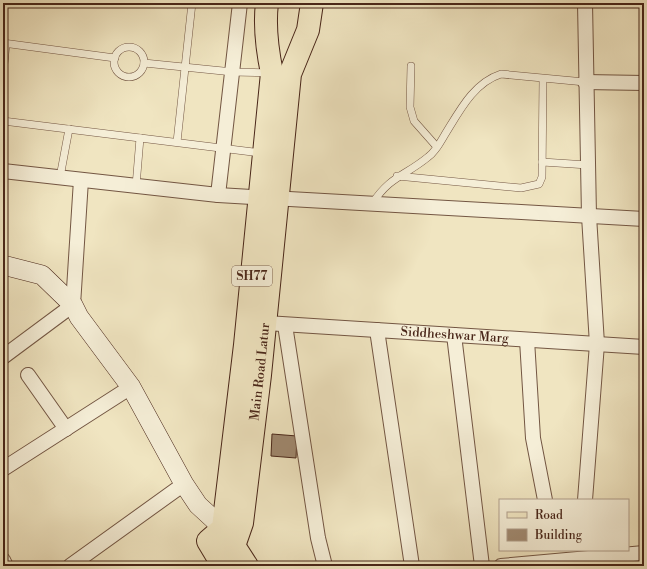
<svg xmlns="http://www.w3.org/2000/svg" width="647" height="569" font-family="'Libre Bodoni',serif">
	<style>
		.building { fill: #a08970; stroke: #492619 }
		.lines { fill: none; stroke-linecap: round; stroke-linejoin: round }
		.lane-casing { stroke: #735643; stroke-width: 8 }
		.street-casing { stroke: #735643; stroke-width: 16 }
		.secondary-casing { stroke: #492619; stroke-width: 20 }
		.primary-casing { stroke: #492619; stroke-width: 24 }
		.lane { stroke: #f5eed7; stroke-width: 7 }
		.street { stroke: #f5eed7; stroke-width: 14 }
		.secondary { stroke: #f5eed7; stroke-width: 19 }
		.primary { stroke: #f0e5c1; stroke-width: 22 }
		.labels { text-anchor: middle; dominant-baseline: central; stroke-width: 3; stroke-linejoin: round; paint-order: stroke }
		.shield { fill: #f5eed7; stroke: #7d6252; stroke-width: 1 }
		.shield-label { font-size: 12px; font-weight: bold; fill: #492619 }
		.street-label { font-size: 13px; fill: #492619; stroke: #f5eed7 }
	</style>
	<rect width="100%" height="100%" fill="#f0e5c1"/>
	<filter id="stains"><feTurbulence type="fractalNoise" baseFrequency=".005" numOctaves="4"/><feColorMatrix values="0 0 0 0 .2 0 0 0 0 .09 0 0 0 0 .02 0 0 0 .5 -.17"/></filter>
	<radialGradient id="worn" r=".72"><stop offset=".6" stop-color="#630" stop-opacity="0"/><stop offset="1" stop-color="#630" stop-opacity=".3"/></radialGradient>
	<polygon class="building" points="272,434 297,436 296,458 271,456"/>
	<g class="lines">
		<g class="lane-casing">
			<g id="lane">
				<polyline points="3,43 115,58"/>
				<circle cx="129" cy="62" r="15"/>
				<polyline points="144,63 233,72 270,73"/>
				<polyline points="411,66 410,107 414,121 437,147"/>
				<polyline points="3,74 6,44"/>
				<polyline points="3,121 261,153"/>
				<polyline points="177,142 192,3"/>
				<polyline points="542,162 588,165"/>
				<polyline points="397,176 521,188 539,184 542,177 543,79"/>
				<polyline points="60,177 69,129"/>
				<polyline points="136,186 140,138"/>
				<path d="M372,204C390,176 405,176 428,157C435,152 440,143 444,136C459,112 473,83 501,74L585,82"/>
			</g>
		</g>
		<g class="street-casing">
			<g id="street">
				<polyline points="585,3 589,216 597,344 585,500"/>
				<polyline points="585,82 644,83"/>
				<polyline points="3,171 218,195 644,219"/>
				<polyline points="218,195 240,3"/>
				<path id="s1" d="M266,323L644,347"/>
				<polyline points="285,325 318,538 325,566"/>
				<polyline points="377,330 412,566"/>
				<polyline points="454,335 482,566"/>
				<polyline points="527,340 533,438 545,500"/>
				<polyline points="3,357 73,305 81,180"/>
				<polyline points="28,375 66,429"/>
				<polyline points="3,469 131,387"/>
				<polyline points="3,560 6,566"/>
				<polyline points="70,566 184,484"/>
				<polyline points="501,566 644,553"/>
			</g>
		</g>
		<g class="secondary-casing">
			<polyline id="secondary" points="3,265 42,275 73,305 79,317 131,387 184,484 198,505 223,528"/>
		</g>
		<g class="primary-casing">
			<g id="primary">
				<polyline points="227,535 247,566"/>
				<path id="s2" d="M219,561L234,546L242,523L260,375L290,74L308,30L312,3"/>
				<path d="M223,566L208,541L223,528L245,345L272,73C267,49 264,27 267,3"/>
			</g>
		</g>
		<use href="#lane" class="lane"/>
		<use href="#street" class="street"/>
		<use href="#secondary" class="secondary"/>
		<use href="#primary" class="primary"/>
	</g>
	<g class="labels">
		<rect class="shield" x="232" y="266" width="40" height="20" rx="3"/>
		<g class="shield-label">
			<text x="252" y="276">SH77</text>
		</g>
		<g class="street-label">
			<text stroke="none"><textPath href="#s1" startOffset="189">Siddheshwar Marg</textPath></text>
			<text stroke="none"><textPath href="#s2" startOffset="198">Main Road Latur</textPath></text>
		</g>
	</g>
	<rect width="647" height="569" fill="none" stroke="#f0e5c1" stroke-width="16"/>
	<rect x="4" y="4" width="639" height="561" fill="none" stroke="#492619" stroke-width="2"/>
	<rect x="8" y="8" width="631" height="553" fill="none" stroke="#492619"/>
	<rect x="499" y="499" width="130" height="52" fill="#f5eed7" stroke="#b09e8b"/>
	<rect x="507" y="512" width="20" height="6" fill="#f0e5c1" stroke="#b09e8b"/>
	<text x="535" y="519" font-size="12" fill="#492619">Road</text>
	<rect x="507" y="529" width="20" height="12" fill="#a08970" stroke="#b09e8b"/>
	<text x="535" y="539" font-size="12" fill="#492619">Building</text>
	<rect width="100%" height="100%" filter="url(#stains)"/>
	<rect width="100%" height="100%" fill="url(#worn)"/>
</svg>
